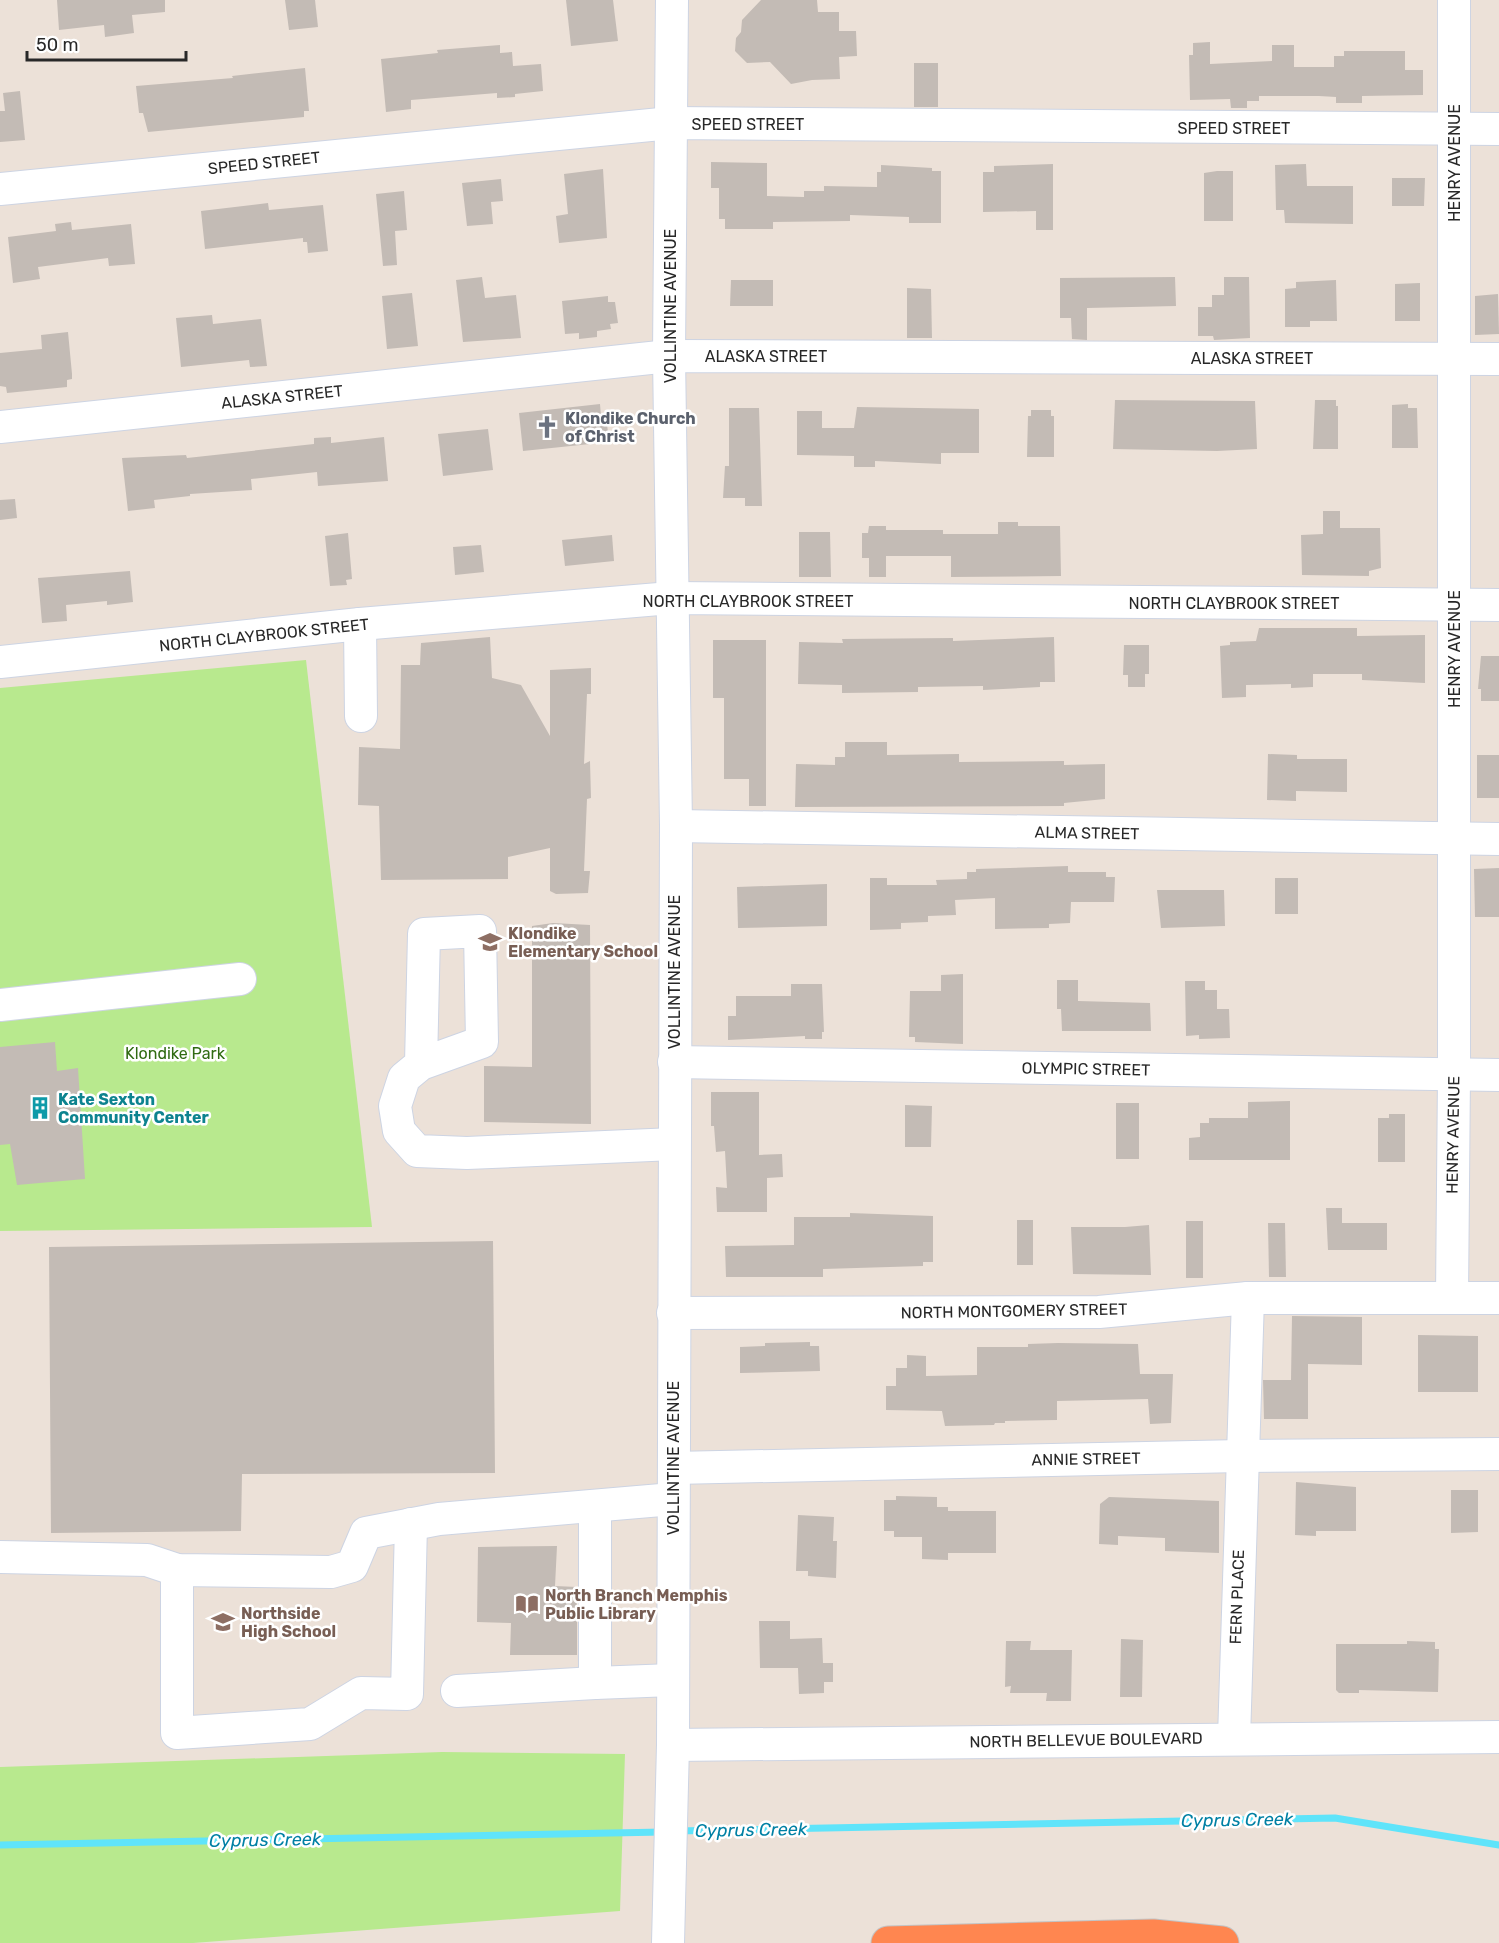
<svg xmlns="http://www.w3.org/2000/svg" width="1499" height="1943" font-family="Rubik,sans-serif">
	<style>
		.green { fill: #b8e98e }
		.lines { fill: none; stroke-linecap: round; stroke-linejoin: round }
		.stream { stroke: #5fe4fa; stroke-width: 7 }
		.building { fill: #c3bbb5 }
		.minor-casing { stroke: #cdd4e3; stroke-width: 34 }
		.highway-casing { stroke: #c3c3c3; stroke-width: 35 }
		.minor { stroke: #fff; stroke-width: 32 }
		.highway { stroke: #ff8650; stroke-width: 33 }
		.labels { text-anchor: middle; dominant-baseline: central; stroke-width: 5; stroke-linejoin: round; paint-order: stroke }
		.street-label { font-size: 16px; fill: #282828; stroke: #fff }
		.worship-label { font-size: 16px; font-weight: bold; fill: #5b616d; stroke: #fff; text-anchor: start }
		.education-label { font-size: 16px; font-weight: bold; fill: #785e54; stroke: #fff; text-anchor: start }
		.park-label { font-size: 16px; fill: #306b12; stroke: #fff }
		.culture-label { font-size: 16px; font-weight: bold; fill: #0d838f; stroke: #fff; text-anchor: start }
		.water-label { font-size: 18px; font-style: italic; fill: #0080a4; stroke: #fff }
	</style>
	<rect width="100%" height="100%" fill="#ece1d8"/>
	<g class="green">
		<polygon points="306,660 372,1227 0,1231 0,688"/>
		<polygon points="442,1752 625,1754 620,1911 193,1943 0,1943 0,1767"/>
	</g>
	<g class="lines">
		<g class="stream">
			<polyline points="677,1831 1335,1818 1499,1845"/>
			<polyline points="0,1845 663,1832"/>
		</g>
	</g>
	<g class="building">
		<polygon points="57,0 165,0 165,12 132,15 134,33 105,37 104,25 59,30"/>
		<polygon points="285,0 315,0 318,27 289,30"/>
		<polygon points="566,0 613,0 618,41 571,46"/>
		<polygon points="761,0 817,0 818,12 839,12 839,31 856,31 857,56 839,57 840,79 812,80 791,84 770,62 747,63 735,51 736,38 741,32 742,20"/>
		<polygon points="1210,42 1210,64 1272,61 1272,45 1294,45 1294,67 1334,67 1334,56 1344,56 1344,51 1405,51 1405,70 1423,70 1423,95 1362,96 1362,103 1336,103 1336,97 1319,96 1259,96 1259,101 1247,101 1247,108 1231,108 1230,99 1190,100 1189,55 1193,55 1193,43"/>
		<polygon points="500,45 500,53 512,52 513,66 541,64 543,91 515,94 515,97 497,98 497,93 411,100 411,109 386,112 381,59 438,53 437,50"/>
		<rect x="914" y="63" width="24" height="44"/>
		<polygon points="305,68 309,111 304,111 304,117 148,132 143,113 139,113 136,86 233,78 232,76"/>
		<polygon points="20,91 25,140 0,142 0,111 5,111 3,93"/>
		<polygon points="711,162 767,163 767,196 804,197 804,191 824,191 824,186 877,187 877,172 881,172 881,165 932,168 932,171 941,171 941,223 909,223 909,217 850,215 850,221 773,222 773,229 725,229 725,219 719,219 719,188 711,188"/>
		<polygon points="1053,164 1053,230 1036,230 1036,211 983,212 983,172 994,172 994,166"/>
		<polygon points="1306,164 1307,186 1353,186 1353,224 1285,223 1284,210 1276,210 1275,165"/>
		<polygon points="603,169 607,238 559,243 556,216 568,214 564,174"/>
		<polygon points="1217,171 1233,171 1233,221 1204,221 1204,173"/>
		<polygon points="1392,178 1425,178 1424,206 1392,206"/>
		<polygon points="501,179 503,201 491,202 493,224 467,226 462,183"/>
		<polygon points="404,191 407,230 395,231 397,265 383,266 376,194"/>
		<polygon points="268,203 269,210 323,205 328,251 308,253 307,242 303,242 303,238 205,249 201,211"/>
		<polygon points="71,222 72,230 131,224 135,264 109,266 108,258 38,267 40,279 13,283 8,237 56,231 55,224"/>
		<polygon points="482,277 485,298 516,295 521,338 463,342 456,280"/>
		<polygon points="1175,277 1176,306 1087,308 1087,340 1072,339 1071,318 1060,318 1060,278"/>
		<polygon points="1224,277 1249,277 1250,338 1214,340 1213,336 1198,336 1198,307 1212,307 1212,295 1224,295"/>
		<polygon points="731,280 773,280 773,306 730,306"/>
		<polygon points="1336,280 1337,321 1310,321 1310,327 1285,327 1285,289 1296,288 1296,282"/>
		<polygon points="1420,283 1420,321 1395,321 1395,284"/>
		<polygon points="907,288 931,289 932,338 907,338"/>
		<polygon points="412,293 418,346 387,349 382,296"/>
		<polygon points="1498,294 1499,334 1475,335 1475,296"/>
		<polygon points="608,296 608,302 615,302 618,323 610,324 611,329 597,331 597,337 579,339 579,333 565,334 562,301"/>
		<polygon points="212,315 213,324 261,319 267,366 250,367 249,360 181,367 176,318"/>
		<polygon points="68,332 72,374 72,379 67,380 67,387 7,393 6,387 0,386 0,353 42,349 41,335"/>
		<polygon points="1115,400 1255,401 1257,449 1217,451 1113,449"/>
		<polygon points="1315,400 1336,400 1336,406 1338,406 1338,449 1313,449"/>
		<polygon points="600,404 601,416 606,415 609,442 523,451 519,413"/>
		<polygon points="1408,404 1408,408 1417,408 1418,448 1392,448 1392,405"/>
		<polygon points="857,407 979,409 979,453 941,453 941,464 875,461 875,467 854,467 854,456 797,455 797,411 822,411 822,428 854,428"/>
		<polygon points="729,408 759,408 762,506 745,506 745,498 723,498 725,466 729,466"/>
		<polygon points="1031,410 1051,410 1051,416 1054,416 1054,457 1027,457 1028,416 1031,416"/>
		<polygon points="488,429 493,470 443,476 438,434"/>
		<polygon points="331,437 331,443 384,437 388,481 318,486 317,472 251,479 252,490 190,494 190,496 154,500 155,508 128,511 122,458 186,455 187,458 314,444 314,438"/>
		<polygon points="15,499 17,518 0,520 0,500"/>
		<polygon points="1323,511 1340,511 1340,528 1380,528 1381,568 1369,571 1369,576 1302,575 1301,535 1323,534"/>
		<polygon points="998,522 1018,522 1018,526 1060,526 1061,576 951,577 951,556 886,556 886,577 869,577 869,558 862,558 862,533 868,533 869,526 886,526 886,530 943,530 943,534 998,534"/>
		<polygon points="799,532 830,532 831,577 799,577"/>
		<polygon points="348,533 352,579 346,580 347,585 330,586 325,536"/>
		<polygon points="612,535 614,561 565,566 562,540"/>
		<polygon points="481,545 484,572 455,575 453,547"/>
		<polygon points="130,571 133,602 107,605 107,601 66,605 67,621 42,623 38,578"/>
		<polygon points="1259,628 1357,628 1357,636 1425,635 1425,683 1362,680 1362,674 1313,674 1313,687 1291,688 1291,684 1246,685 1246,697 1222,698 1220,646 1230,645 1230,642 1256,641"/>
		<polygon points="490,637 492,678 521,685 550,736 550,670 591,668 591,694 587,694 584,764 590,761 591,798 587,799 584,871 590,871 588,893 556,894 550,891 550,848 508,857 508,879 381,880 379,806 358,805 359,747 400,749 401,665 420,665 421,643"/>
		<polygon points="1054,637 1055,682 1040,682 1040,687 983,690 983,686 918,687 918,692 842,693 842,685 798,684 799,642 843,643 842,639 953,638 953,641"/>
		<polygon points="713,640 766,640 766,806 749,806 749,779 724,779 724,698 713,698"/>
		<polygon points="1124,645 1149,645 1149,674 1145,674 1145,687 1128,687 1128,675 1123,675"/>
		<polygon points="1481,656 1499,656 1499,701 1481,701 1481,689 1478,689"/>
		<polygon points="845,742 887,742 887,755 959,754 959,762 1064,761 1064,765 1105,764 1105,799 1064,803 1064,806 795,807 796,764 835,765 835,757 845,757"/>
		<polygon points="1268,754 1297,755 1297,759 1347,759 1347,792 1296,791 1296,801 1267,800"/>
		<rect x="1477" y="755" width="22" height="43"/>
		<polygon points="1068,866 1068,872 1106,872 1106,877 1115,877 1114,902 1071,902 1070,923 1049,924 1049,928 995,929 995,898 955,900 956,915 928,916 928,922 901,923 901,929 870,930 870,878 887,878 887,885 937,885 936,880 967,879 967,872 976,872 976,869"/>
		<polygon points="1499,868 1499,917 1475,917 1474,869"/>
		<rect x="1275" y="878" width="23" height="36"/>
		<polygon points="827,884 827,926 738,928 737,887"/>
		<polygon points="1157,890 1224,890 1225,926 1161,928"/>
		<polygon points="553,923 590,925 591,1124 484,1122 484,1066 532,1067 532,926"/>
		<polygon points="963,974 963,1044 915,1042 915,1037 909,1037 910,991 941,991 941,975"/>
		<polygon points="1057,980 1078,980 1078,1001 1150,1003 1151,1031 1062,1031 1061,1009 1057,1009"/>
		<polygon points="1185,981 1205,981 1205,990 1217,990 1217,1009 1229,1009 1230,1038 1199,1039 1199,1035 1186,1036"/>
		<polygon points="791,984 822,984 824,1032 822,1032 822,1039 805,1039 805,1036 728,1040 728,1016 736,1016 736,996 791,996"/>
		<polygon points="55,1042 57,1071 78,1068 85,1179 17,1185 10,1144 0,1145 0,1047"/>
		<polygon points="711,1092 759,1092 759,1155 782,1154 783,1177 767,1178 767,1212 717,1212 716,1187 727,1188 725,1151 716,1152 714,1126 711,1126"/>
		<polygon points="1290,1101 1290,1160 1189,1160 1189,1138 1200,1137 1200,1123 1209,1123 1209,1118 1248,1118 1248,1102"/>
		<rect x="1116" y="1103" width="23" height="56"/>
		<polygon points="905,1105 932,1106 931,1147 905,1147"/>
		<polygon points="1389,1114 1405,1114 1405,1162 1378,1162 1378,1118 1389,1118"/>
		<polygon points="1326,1208 1342,1208 1342,1223 1387,1223 1387,1250 1328,1250"/>
		<polygon points="850,1213 933,1216 933,1262 923,1262 923,1266 823,1269 823,1277 726,1277 725,1246 794,1245 794,1217 850,1217"/>
		<rect x="1017" y="1220" width="16" height="45"/>
		<rect x="1186" y="1221" width="17" height="57"/>
		<polygon points="1268,1223 1285,1223 1286,1277 1269,1277"/>
		<polygon points="1149,1225 1151,1275 1073,1274 1071,1227 1125,1227"/>
		<polygon points="493,1241 495,1473 242,1474 241,1531 51,1533 49,1247"/>
		<polygon points="1292,1316 1362,1317 1362,1365 1308,1364 1308,1419 1264,1419 1263,1380 1291,1380"/>
		<polygon points="1418,1335 1478,1336 1478,1392 1418,1392"/>
		<polygon points="810,1342 810,1346 819,1346 820,1371 740,1373 740,1347 765,1346 765,1343"/>
		<polygon points="1058,1343 1138,1344 1140,1374 1173,1374 1171,1423 1150,1424 1148,1399 1057,1401 1057,1420 1005,1421 1005,1423 995,1423 994,1425 945,1426 942,1411 886,1410 886,1386 896,1386 896,1368 907,1368 907,1355 926,1356 926,1376 977,1375 977,1347 1028,1347 1028,1344"/>
		<polygon points="1296,1482 1356,1487 1356,1531 1316,1531 1316,1536 1295,1535"/>
		<polygon points="1451,1490 1478,1490 1478,1532 1451,1533"/>
		<polygon points="896,1496 937,1497 937,1507 948,1507 948,1511 996,1511 996,1553 948,1553 948,1560 922,1559 922,1537 894,1537 894,1531 884,1531 884,1500 896,1500"/>
		<polygon points="1109,1497 1219,1501 1219,1553 1165,1551 1165,1538 1118,1536 1118,1545 1099,1544 1100,1504"/>
		<polygon points="798,1515 834,1517 833,1541 837,1541 836,1578 808,1576 808,1571 796,1571"/>
		<polygon points="557,1546 555,1586 577,1587 577,1655 510,1655 511,1623 477,1622 478,1547"/>
		<polygon points="759,1621 790,1621 790,1639 822,1638 823,1663 833,1663 833,1682 824,1682 824,1693 799,1694 798,1668 760,1668"/>
		<polygon points="1121,1639 1143,1640 1142,1697 1120,1697"/>
		<polygon points="1006,1641 1031,1641 1030,1650 1072,1650 1071,1701 1046,1701 1047,1693 1010,1693 1011,1686 1005,1687"/>
		<polygon points="1407,1641 1435,1642 1435,1649 1439,1649 1438,1692 1359,1690 1359,1693 1339,1693 1336,1690 1336,1644 1407,1644"/>
	</g>
	<g class="lines">
		<g class="minor-casing">
			<g id="minor">
				<polyline points="0,189 671,123 1499,129"/>
				<polyline points="0,427 669,356 1499,359"/>
				<polyline points="360,624 361,716"/>
				<polyline points="0,662 360,624 671,598 1499,605"/>
				<polyline points="676,826 1499,839"/>
				<polyline points="0,1005 240,979"/>
				<polyline points="674,1062 1499,1075"/>
				<polyline points="421,1064 482,1042 480,931 424,934 421,1064 404,1078 395,1106 399,1131 417,1151 467,1153 674,1144"/>
				<polyline points="1452,1298 1454,1075 1454,0"/>
				<polyline points="673,1313 1099,1312 1248,1298 1499,1298"/>
				<polyline points="674,1468 1241,1456 1499,1454"/>
				<polyline points="595,1506 595,1683 672,1680"/>
				<polyline points="0,1557 147,1560 177,1570 331,1572 352,1566 366,1533 439,1519 673,1499"/>
				<polyline points="177,1570 177,1733 310,1724 361,1693 407,1694 411,1524"/>
				<polyline points="457,1691 595,1683"/>
				<polyline points="1234,1738 1248,1298"/>
				<polyline points="673,1745 1499,1737"/>
				<polyline points="668,1943 673,1745 676,826 669,356 672,0"/>
			</g>
		</g>
		<g class="highway-casing">
			<polyline id="highway" points="888,1943 1153,1936 1222,1943"/>
		</g>
		<use href="#minor" class="minor"/>
		<use href="#highway" class="highway"/>
	</g>
	<defs>
		<g id="church-bare" transform="scale(1.8)"><path d="M-1.2-6h2.4v3.5h3.3v2.4h-3.3V6h-2.4V-.1h-3.3v-2.4h3.3Z" fill="#6b7280" stroke="#fff" stroke-width="2.5" paint-order="stroke"/></g>
		<g id="school-bare" transform="scale(1.8)"><path d="M0-5L7-2L0 1L-7-2ZM-4 1L0 2.5L4 1V4Q0 6-4 4Z" fill="#8d6e63" stroke="#fff" stroke-width="2.5" paint-order="stroke"/></g>
		<g id="building-bare" transform="scale(1.8)"><path d="M-4-6H4V6H1V3H-1V6H-4ZM-2.5-4.3h1.7v1.8h-1.7ZM.8-4.3h1.7v1.8H.8ZM-2.5-1h1.7V.8h-1.7ZM.8-1h1.7V.8H.8Z" fill="#0f9aa8" stroke="#fff" stroke-width="2.5" paint-order="stroke"/></g>
		<g id="library-bare" transform="scale(1.8)"><path d="M-6-4Q-3-5.5-.7-3.5V5Q-3 3-6 4ZM6-4Q3-5.5 .7-3.5V5Q3 3 6 4Z" fill="#8d6e63" stroke="#fff" stroke-width="2.5" paint-order="stroke"/></g>
	</defs>
	<g fill-rule="evenodd">
		<use href="#church-bare" x="547" y="427"/>
		<use href="#school-bare" x="490" y="942"/>
		<use href="#building-bare" x="40" y="1108"/>
		<use href="#library-bare" x="527" y="1604"/>
		<use href="#school-bare" x="223" y="1622"/>
	</g>
	<g class="labels">
		<g class="street-label">
			<text x="748" y="124">SPEED STREET</text>
			<text x="1234" y="128">SPEED STREET</text>
			<text transform="translate(264 163) rotate(-6)">SPEED STREET</text>
			<text transform="translate(1454 163) rotate(-90)">HENRY AVENUE</text>
			<text transform="translate(670 306) rotate(-90)">VOLLINTINE AVENUE</text>
			<text x="766" y="356">ALASKA STREET</text>
			<text x="1252" y="358">ALASKA STREET</text>
			<text transform="translate(282 397) rotate(-6)">ALASKA STREET</text>
			<text x="748" y="601">NORTH CLAYBROOK STREET</text>
			<text x="1234" y="603">NORTH CLAYBROOK STREET</text>
			<text transform="translate(264 635) rotate(-6)">NORTH CLAYBROOK STREET</text>
			<text transform="translate(1454 649) rotate(-90)">HENRY AVENUE</text>
			<text transform="translate(1087 833) rotate(1)">ALMA STREET</text>
			<text transform="translate(674 972) rotate(-90)">VOLLINTINE AVENUE</text>
			<text transform="translate(1086 1069) rotate(1)">OLYMPIC STREET</text>
			<text transform="translate(1453 1135) rotate(-89)">HENRY AVENUE</text>
			<text transform="translate(1014 1311) rotate(-1)">NORTH MONTGOMERY STREET</text>
			<text transform="translate(673 1458) rotate(-90)">VOLLINTINE AVENUE</text>
			<text transform="translate(1086 1459) rotate(-1)">ANNIE STREET</text>
			<text transform="translate(1237 1597) rotate(-88)">FERN PLACE</text>
			<text transform="translate(1086 1740) rotate(-1)">NORTH BELLEVUE BOULEVARD</text>
		</g>
		<g class="worship-label">
			<text x="565" y="418">Klondike Church<tspan x="565" dy="18">of Christ</tspan></text>
		</g>
		<g class="education-label">
			<text x="508" y="933">Klondike<tspan x="508" dy="18">Elementary School</tspan></text>
			<text x="545" y="1595">North Branch Memphis<tspan x="545" dy="18">Public Library</tspan></text>
			<text x="241" y="1613">Northside<tspan x="241" dy="18">High School</tspan></text>
		</g>
		<g class="park-label">
			<text x="175" y="1053">Klondike Park</text>
		</g>
		<g class="culture-label">
			<text x="58" y="1099">Kate Sexton<tspan x="58" dy="18">Community Center</tspan></text>
		</g>
		<g class="water-label">
			<text transform="translate(1237 1820) rotate(-1)">Cyprus Creek</text>
			<text transform="translate(751 1830) rotate(-1)">Cyprus Creek</text>
			<text transform="translate(265 1840) rotate(-1)">Cyprus Creek</text>
		</g>
	</g>
	<path d="M27 51v9h159v-9" fill="none" stroke="#282828" stroke-width="3"/>
	<text x="36" y="51" font-size="18" fill="#282828" stroke="#ffffff" stroke-width="4.5" paint-order="stroke">50 m</text>
</svg>
